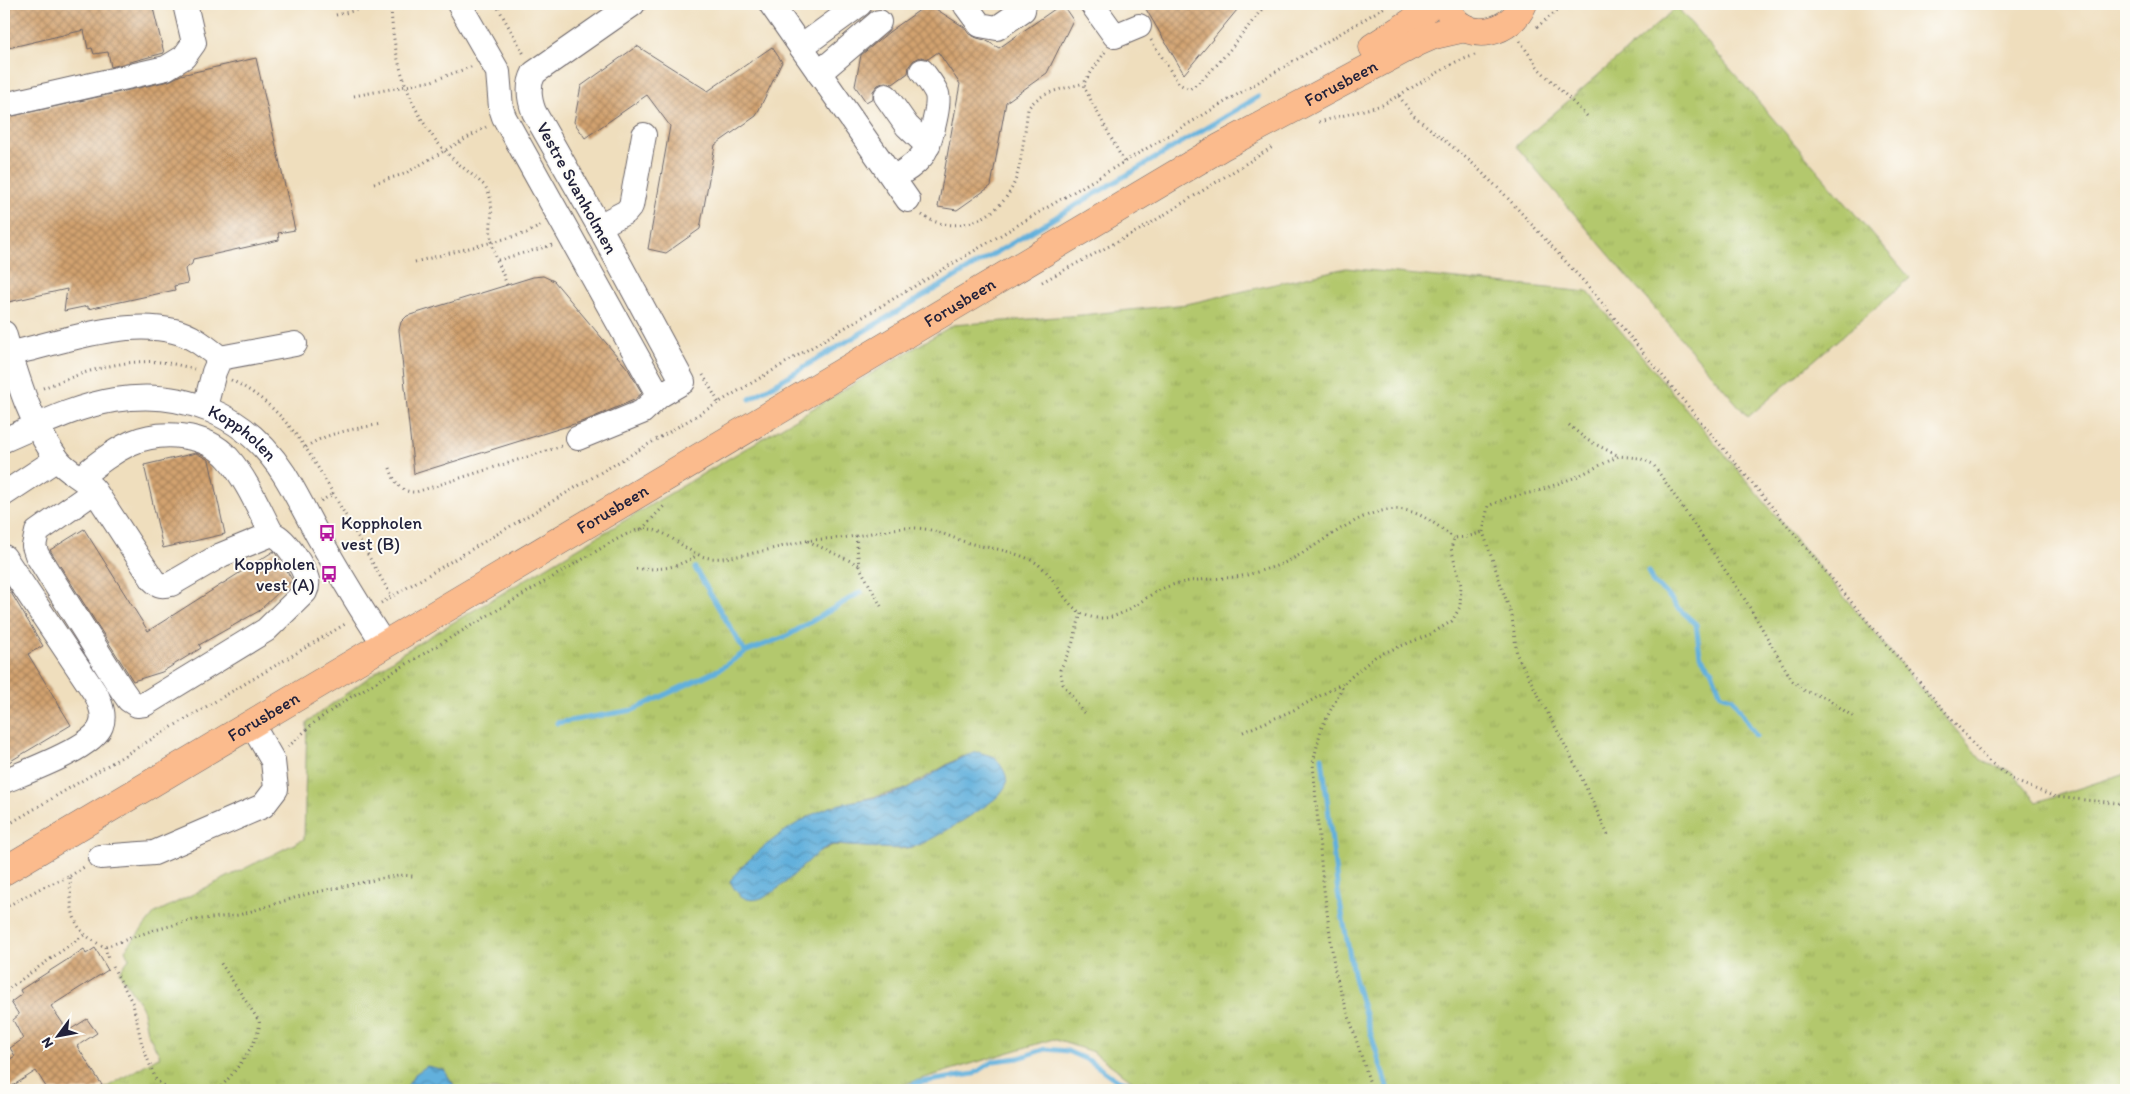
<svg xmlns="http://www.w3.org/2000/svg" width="2130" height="1094" font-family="Itim,sans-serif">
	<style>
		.grass { fill: url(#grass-tufts); stroke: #6a7554; fill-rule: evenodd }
		.water { fill: url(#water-waves); stroke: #42698c }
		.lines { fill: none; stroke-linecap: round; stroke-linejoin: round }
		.stream { stroke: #62b0dc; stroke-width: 5 }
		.building { fill: url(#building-cross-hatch) }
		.minor-casing { stroke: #6a6468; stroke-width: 26 }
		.major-casing { stroke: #6a6468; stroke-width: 29 }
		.path { stroke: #6a6468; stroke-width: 3; stroke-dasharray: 1 4; stroke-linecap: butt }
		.minor { stroke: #fff; stroke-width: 24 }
		.major { stroke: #fbbb8d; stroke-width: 28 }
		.labels { text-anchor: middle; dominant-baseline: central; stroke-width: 4; stroke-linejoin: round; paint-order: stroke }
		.street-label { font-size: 18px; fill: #22223b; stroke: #fdfcf7 }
		.poi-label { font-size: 18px; fill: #22223b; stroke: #fdfcf7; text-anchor: start }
	</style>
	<defs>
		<pattern id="grass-tufts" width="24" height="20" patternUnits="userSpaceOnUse" patternTransform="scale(1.25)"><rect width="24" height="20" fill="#b3c86d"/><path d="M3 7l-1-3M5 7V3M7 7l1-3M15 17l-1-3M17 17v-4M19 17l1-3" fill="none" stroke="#9aac5f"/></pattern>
		<pattern id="water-waves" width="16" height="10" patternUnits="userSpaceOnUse" patternTransform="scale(1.25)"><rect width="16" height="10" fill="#62b0dc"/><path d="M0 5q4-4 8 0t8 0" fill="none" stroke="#508fb4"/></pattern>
		<pattern id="building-cross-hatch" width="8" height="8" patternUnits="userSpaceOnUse" patternTransform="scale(1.25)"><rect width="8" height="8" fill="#d2a26f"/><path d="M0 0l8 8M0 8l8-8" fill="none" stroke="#aa845c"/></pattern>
	</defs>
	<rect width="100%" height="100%" fill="#fdfcf7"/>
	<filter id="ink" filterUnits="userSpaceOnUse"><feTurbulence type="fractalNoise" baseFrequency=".02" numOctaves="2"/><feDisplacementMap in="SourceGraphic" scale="10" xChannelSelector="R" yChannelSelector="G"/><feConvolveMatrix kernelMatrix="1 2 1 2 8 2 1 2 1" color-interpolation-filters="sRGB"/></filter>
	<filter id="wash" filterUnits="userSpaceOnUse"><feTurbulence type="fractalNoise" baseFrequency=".0096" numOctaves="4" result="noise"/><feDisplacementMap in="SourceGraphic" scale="20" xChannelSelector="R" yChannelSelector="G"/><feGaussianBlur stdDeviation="1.12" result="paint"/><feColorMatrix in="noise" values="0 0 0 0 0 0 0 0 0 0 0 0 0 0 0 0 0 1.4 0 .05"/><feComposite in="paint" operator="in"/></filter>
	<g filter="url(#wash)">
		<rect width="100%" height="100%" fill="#efdebd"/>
		<g class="grass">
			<polygon points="1677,7 1910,278 1748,417 1516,146"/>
			<path d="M1346,268L1588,292L1983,762L2011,771L2037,802L2126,773V1090H1145L1093,1052L1053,1039L908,1083L896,1090H457L444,1070L415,1074L405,1090H102L160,1056L147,1032L142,1007L119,972L129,959L125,950L155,913L304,839L307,722L402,653L953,325L1082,315L1187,304ZM962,756L915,847L899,849L833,845L818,853L740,868L807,817L833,806L903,790Z"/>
		</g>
		<g class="water">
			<path d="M978,752L995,757C1000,765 1009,774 1006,785C1005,788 1000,794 997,797C988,806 924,846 912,847C892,850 871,847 851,846C846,846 838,844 832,845C804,853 756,936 730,881C749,854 801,816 833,806C856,799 882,799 904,790C930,779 950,759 978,752Z"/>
			<polygon points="427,1066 444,1070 457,1090 405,1090 415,1074"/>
		</g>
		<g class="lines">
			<g class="stream">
				<polyline points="750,399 1258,97"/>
				<polyline points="695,568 745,652"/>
				<polyline points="1648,571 1653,583 1666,593 1678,608 1696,624 1700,655 1712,671 1721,694 1732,698 1756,736"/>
				<polyline points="557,723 633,710 720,669 745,652 787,636 861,592"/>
				<polyline points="1322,757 1338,892 1354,978 1388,1090"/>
				<polyline points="904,1090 916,1083 974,1074 994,1061 1019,1058 1045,1049 1067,1051 1090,1061 1115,1079 1130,1083 1136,1090"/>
			</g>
		</g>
		<g id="blocks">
			<g class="building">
				<polygon points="4,4 152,4 164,53 111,67 108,52 94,54 92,48 88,49 84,30 4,49"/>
				<polygon points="928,4 964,27 969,34 977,38 985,40 999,48 1062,4 1073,20 1047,73 1006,102 991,186 957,210 938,207 960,84 938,52 928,59 921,57 914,60 909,66 908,73 893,84 885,82 878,85 873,91 873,98 866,102 855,86 861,55 889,32"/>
				<polygon points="1143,4 1242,4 1184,74"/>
				<polygon points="637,46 708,91 772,47 782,62 756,116 715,145 700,229 666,253 648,249 670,126 647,95 585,138 574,122 581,86"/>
				<polygon points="256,58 295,230 278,233 279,240 193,259 192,264 185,269 188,283 174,286 175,290 88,309 88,306 64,311 67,289 4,303 4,118 169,81 181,75"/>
				<polygon points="543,276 554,281 628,369 642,393 634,400 587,420 414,474 399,330 401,322 407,316 533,277"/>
				<polygon points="196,453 209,460 225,534 163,548 144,465"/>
				<polygon points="84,529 148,631 274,551 293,581 281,588 282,589 259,611 199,645 201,648 162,672 133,681 50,550"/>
				<polygon points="4,581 43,646 28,654 71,725 4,765"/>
				<polygon points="95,948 108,970 51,1006 68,1031 87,1019 97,1033 77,1046 102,1085 93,1090 48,1090 36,1071 9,1088 4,1080 4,1063 15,1056 10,1048 23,1039 13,1020 19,1015 11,1002 22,994 20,990 84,949 86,954"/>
			</g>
		</g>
	</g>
	<g filter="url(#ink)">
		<use href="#blocks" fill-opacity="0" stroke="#6a6468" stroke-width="1"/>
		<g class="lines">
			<g class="minor-casing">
				<g id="minor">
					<polyline points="459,4 498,72 501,108 504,117 659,396"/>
					<polyline points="771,4 908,200"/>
					<polyline points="969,4 966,6 980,25 997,28 1023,10 1024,4"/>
					<polyline points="1092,4 1115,36 1139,26"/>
					<polyline points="801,47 860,4"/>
					<polyline points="819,73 879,22"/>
					<polyline points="886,96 907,126 928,146"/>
					<polyline points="4,105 166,68 184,57 194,43 185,4"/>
					<path d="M893,178C903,172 914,166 921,157C929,149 940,106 937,94C934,86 927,78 922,71"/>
					<polyline points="599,226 626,212 631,206 644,135"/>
					<path d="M4,333C17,377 29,422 58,460C68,473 85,478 95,491L153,580C159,586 162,586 171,584L221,555L272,534C284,536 304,568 307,580C308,585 307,588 305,592L266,630L145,704L137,705L129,700L122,690L37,555L34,546L37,532L95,491"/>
					<path d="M4,355C56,344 121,318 174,331C192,335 206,347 220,358"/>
					<polyline points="205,407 214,372 220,358 295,344"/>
					<path d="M578,438L642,412L659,396L683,382L599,226L534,112C529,99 527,86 534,73L633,4"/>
					<path id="s1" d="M4,440C39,425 76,406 114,400C183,389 246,414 284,474C296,493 306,514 317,534C338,571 360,608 384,644"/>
					<path d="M81,477C97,464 112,452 131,443C161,430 206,433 228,458C247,480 259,509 272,534"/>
					<polyline points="4,494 57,459"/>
					<path d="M4,557L97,696C101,706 105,716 101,726C93,748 25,772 4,781"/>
					<polyline points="100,857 154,853 263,806 276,789 273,761 251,723"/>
				</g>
			</g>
			<g class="major-casing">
				<g id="major">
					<path d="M1451,16C1470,44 1512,32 1523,4"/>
					<polyline points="1373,47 1412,22 1431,4"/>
					<path id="s2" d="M4,871L1221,147L1418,42L1434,35L1465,28"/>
				</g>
			</g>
			<g class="path">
				<path d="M391,4C392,56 408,110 444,150C456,163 472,174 485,186C498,207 487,223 492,244C495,257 502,271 507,285"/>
				<polyline points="496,4 525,56"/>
				<polyline points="336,15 357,10 370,4"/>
				<polyline points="1537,27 1565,4"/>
				<path d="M1151,40L1179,84L1189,89C1213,76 1247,27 1266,4"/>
				<polyline points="1520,41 1539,69 1587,116"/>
				<polyline points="1105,52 1084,83 1085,89 1124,162"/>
				<polyline points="354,96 432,81 473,66"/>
				<polyline points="1399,96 1413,115 1470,161 1504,194 1586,284 1878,634 1986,759 2015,781 2055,797 2126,804"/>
				<polyline points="1319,122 1382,105 1456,62 1475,55"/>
				<polyline points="374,183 404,174 486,127"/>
				<path d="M922,215C956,238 1001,218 1015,181C1022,163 1025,129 1028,109C1039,91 1065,89 1084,83"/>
				<polyline points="498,260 553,245"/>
				<polyline points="415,262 527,233 542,225"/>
				<polyline points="1042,282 1143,228 1274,146"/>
				<polyline points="703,375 719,403"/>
				<path d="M231,380C286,407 310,453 339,504C357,535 374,566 392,597"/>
				<path d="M43,388C81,373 118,359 160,362C171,363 183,366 194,369"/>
				<polyline points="1569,425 1587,440 1619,456"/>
				<path d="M306,447C327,432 356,429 381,424"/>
				<path d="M390,468C394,482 401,493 416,492L562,446"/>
				<polyline points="321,501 333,494"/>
				<polyline points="642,529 665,505"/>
				<polyline points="856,536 859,566 881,606"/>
				<polyline points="808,541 859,565"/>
				<path d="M636,569C665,569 673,569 698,555"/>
				<polyline points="381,603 1390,4"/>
				<polyline points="1081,613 1072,645 1060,670 1063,684 1086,716"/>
				<polyline points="1243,732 1296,709 1343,683"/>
				<path d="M288,747L316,721L351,697L610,543C620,538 632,530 643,529C669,527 685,555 710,558C734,560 777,547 801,542C819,538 838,539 856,536C878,532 902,525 925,529C940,531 954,539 969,543C982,547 996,548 1009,552C1019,555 1032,559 1039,565C1061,582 1066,616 1098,618C1126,620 1144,594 1169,586C1192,578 1217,580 1242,576C1252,574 1263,570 1273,567C1317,554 1367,494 1415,513C1430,519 1442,529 1454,538"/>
				<polyline points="4,827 347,623"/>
				<polyline points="1608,835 1577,768 1517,655 1512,617 1483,532 1488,506 1507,498 1538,491 1576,477 1619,456 1639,458 1653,464 1746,601 1792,680 1805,691 1826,698 1855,718"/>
				<polyline points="70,876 84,867"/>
				<path d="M4,908L41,888L70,876C71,912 70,931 105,947L151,931L193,920L239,915L307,894L398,875L413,876"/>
				<polyline points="105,947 108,959"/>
				<polyline points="113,967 133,1004 142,1045 156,1080 169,1090"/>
				<polyline points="4,996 8,989 84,935"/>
				<path d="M218,1090C231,1077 263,1038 259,1021L220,962"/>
				<polyline points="1372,1090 1335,972 1322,874 1313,763 1321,729 1345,682 1376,656 1431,634 1452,621 1460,607 1461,585 1451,548 1454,538 1467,537 1483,532"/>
			</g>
			<use href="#minor" class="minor"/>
			<use href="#major" class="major"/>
		</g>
	</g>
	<defs>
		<g id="bus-bare" transform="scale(1.35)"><path d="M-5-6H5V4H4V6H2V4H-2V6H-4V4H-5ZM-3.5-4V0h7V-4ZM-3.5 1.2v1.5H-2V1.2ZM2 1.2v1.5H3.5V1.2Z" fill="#b5179e" stroke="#fdfcf7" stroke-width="2.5" paint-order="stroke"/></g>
	</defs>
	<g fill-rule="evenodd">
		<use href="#bus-bare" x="327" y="533"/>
		<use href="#bus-bare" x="329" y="574"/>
	</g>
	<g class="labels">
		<g class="street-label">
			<text stroke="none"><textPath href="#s2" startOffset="1552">Forusbeen</textPath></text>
			<text transform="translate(577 188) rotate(61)">Vestre Svanholmen</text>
			<text stroke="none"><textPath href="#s2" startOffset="1112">Forusbeen</textPath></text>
			<text stroke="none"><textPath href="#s1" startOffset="255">Koppholen</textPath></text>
			<text stroke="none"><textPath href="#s2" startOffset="708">Forusbeen</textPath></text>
			<text stroke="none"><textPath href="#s2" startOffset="302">Forusbeen</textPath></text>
		</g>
		<g class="poi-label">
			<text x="341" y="523">Koppholen<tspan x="341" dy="21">vest (B)</tspan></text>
			<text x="315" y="564" text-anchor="end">Koppholen<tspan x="315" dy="21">vest (A)</tspan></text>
		</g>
	</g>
	<rect width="2130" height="1094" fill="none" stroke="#fdfcf7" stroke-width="20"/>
	<g transform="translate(58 1036) rotate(238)" stroke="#fdfcf7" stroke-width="4" paint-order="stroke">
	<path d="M0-4L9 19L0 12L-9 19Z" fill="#22223b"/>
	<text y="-8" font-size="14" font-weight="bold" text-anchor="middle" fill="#22223b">N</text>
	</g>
</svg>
